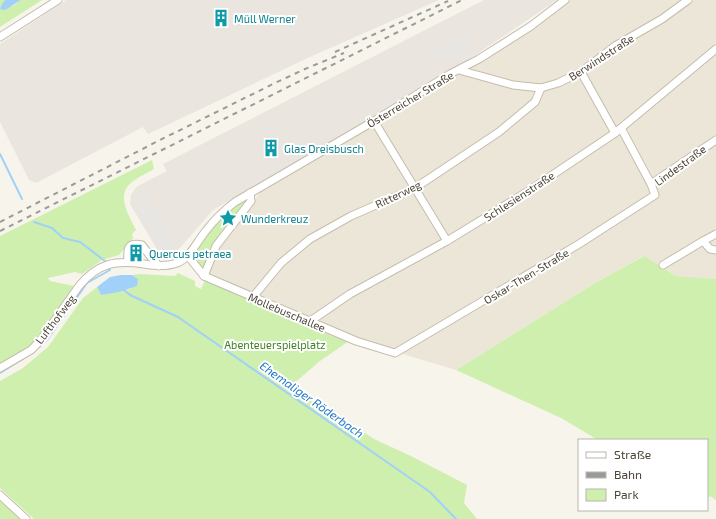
<svg xmlns="http://www.w3.org/2000/svg" width="716" height="519" font-family="'Exo 2',sans-serif">
	<style>
		.residential { fill: #ebe6d8 }
		.industrial { fill: #eae5df }
		.green { fill: #cfefaf }
		.parking { fill: #e8e6e2 }
		.water { fill: #a1d0f9 }
		.lines { fill: none; stroke-linecap: round; stroke-linejoin: round }
		.stream { stroke: #a1d0f9; stroke-width: 2 }
		.street-casing { stroke: #c4bdab; stroke-width: 9 }
		.street { stroke: #fff; stroke-width: 7 }
		.rail { stroke: #9a9a9a; stroke-width: 2; stroke-dasharray: 5 5; stroke-linecap: butt }
		.labels { text-anchor: middle; dominant-baseline: central; stroke-width: 4; stroke-linejoin: round; paint-order: stroke }
		.culture-label { font-size: 11px; fill: #0d838f; stroke: #fff; text-anchor: start }
		.street-label { font-size: 11px; fill: #4c4537; stroke: #fff }
		.park-label { font-size: 11px; fill: #408120; stroke: #fff }
		.water-label { font-size: 12px; font-style: italic; fill: #2178c7; stroke: #fff }
	</style>
	<rect width="100%" height="100%" fill="#f7f4eb"/>
	<polygon class="residential" points="562,0 716,0 716,279 676,276 643,256 595,283 456,370 403,354 395,356 332,336 205,280 218,248 262,190 446,82"/>
	<g class="industrial">
		<polygon points="66,0 439,0 312,56 148,134 143,127 36,183 29,180 0,122 0,44"/>
		<polygon points="484,0 557,0 471,58 374,118 213,210 179,249 171,255 164,256 160,254 130,204 131,195 136,187 167,171 163,164"/>
	</g>
	<g class="green">
		<polygon points="0,0 5,0 2,4 13,6 21,0 42,0 0,27"/>
		<path d="M152,160L154,169C147,173 138,177 132,182C115,195 129,215 136,230L132,234L133,238L119,255L102,260L82,274L75,272L48,278L50,281L74,286L51,321L35,342L0,365V236Z"/>
		<path d="M246,199L248,201L202,271L195,255C207,232 224,213 246,199Z"/>
		<path d="M134,247L141,249L143,253V259L132,257C130,253 131,251 134,247Z"/>
		<polygon points="644,256 676,276 716,279 716,500 710,496 707,499 707,440 598,440 561,418 456,370 595,283"/>
		<polygon points="178,273 195,281 195,286 201,289 205,280 332,336 349,341 320,361 292,385 374,439 411,456 467,485 464,503 477,519 34,519 0,488 0,381 23,368 48,347 83,298 97,287 101,295 130,289 138,279 132,275 140,274 175,276"/>
		<polygon points="0,501 22,519 0,519"/>
	</g>
	<g class="parking">
		<polygon points="465,33 471,46 440,63 433,49"/>
		<polygon points="147,197 176,247 163,254 134,205"/>
	</g>
	<g class="water">
		<polygon points="5,0 21,0 5,10 0,9 2,4"/>
		<polygon points="121,275 132,275 138,279 137,286 119,292 101,295 97,287 110,277"/>
	</g>
	<g class="lines">
		<g class="stream">
			<polyline points="0,154 22,199"/>
			<polyline points="34,222 52,228 63,238 80,242 105,261"/>
			<polyline points="124,290 130,295 178,317 430,492 456,519"/>
			<polyline points="39,347 47,340 87,283 110,270 109,269"/>
			<polyline points="0,373 29,355"/>
		</g>
		<g class="street-casing">
			<g id="street">
				<polyline points="0,37 58,0"/>
				<polyline points="459,70 513,85 541,88 558,83 581,72 615,46 662,19 688,0"/>
				<polyline points="581,72 615,133"/>
				<polyline points="374,121 447,241"/>
				<polyline points="621,128 651,184"/>
				<polyline points="716,234 703,241 710,249 716,250"/>
				<polyline points="188,256 204,276 356,341 395,353 579,244 655,195 651,184 716,140"/>
				<path d="M128,262C127,249 127,242 142,245L150,256L159,266"/>
				<polyline points="663,265 703,241"/>
				<polyline points="204,276 216,246 251,201 250,193"/>
				<polyline points="253,297 281,263 310,239 351,216 415,188 499,132 535,102 541,88"/>
				<polyline points="309,322 350,294 447,241 530,190 615,133 716,49"/>
				<path d="M0,368L31,350L40,341L79,286C98,263 115,260 144,264C155,266 166,267 177,263C190,258 196,243 205,232C214,220 223,211 235,202L374,121L450,74L479,59L531,26L565,0"/>
				<polyline points="0,495 26,519"/>
			</g>
		</g>
		<use href="#street" class="street"/>
		<g class="rail">
			<polyline points="335,52 448,1"/>
			<polyline points="0,222 160,140 275,83 305,69 344,53"/>
			<polyline points="0,231 462,0"/>
		</g>
	</g>
	<defs>
		<g id="building-bare" transform="scale(1.38)"><path d="M-4-6H4V6H1V3H-1V6H-4ZM-2.5-4.3h1.7v1.8h-1.7ZM.8-4.3h1.7v1.8H.8ZM-2.5-1h1.7V.8h-1.7ZM.8-1h1.7V.8H.8Z" fill="#0f9aa8" stroke="#fff" stroke-width="2.5" paint-order="stroke"/></g>
		<g id="sight-bare" transform="scale(1.38)"><path d="M0-6L1.8-2.2L6-1.7L2.9 1.2L3.7 5.4L0 3.3L-3.7 5.4L-2.9 1.2L-6-1.7L-1.8-2.2Z" fill="#0f9aa8" stroke="#fff" stroke-width="2.5" paint-order="stroke"/></g>
	</defs>
	<g fill-rule="evenodd">
		<use href="#building-bare" x="221" y="18"/>
		<use href="#building-bare" x="271" y="148"/>
		<use href="#sight-bare" x="228" y="218"/>
		<use href="#building-bare" x="136" y="253"/>
	</g>
	<g class="labels">
		<g class="culture-label">
			<text x="234" y="18">Müll Werner</text>
			<text x="284" y="148">Glas Dreisbusch</text>
			<text x="241" y="218">Wunderkreuz</text>
			<text x="149" y="253">Quercus petraea</text>
		</g>
		<g class="street-label">
			<text transform="translate(601 57) rotate(-33)">Berwindstraße</text>
			<text transform="translate(410 99) rotate(-31)">Österreicher Straße</text>
			<text transform="translate(680 165) rotate(-36)">Lindestraße</text>
			<text transform="translate(398 194) rotate(-26)">Ritterweg</text>
			<text transform="translate(519 196) rotate(-33)">Schlesienstraße</text>
			<text transform="translate(526 276) rotate(-31)">Oskar-Then-Straße</text>
			<text transform="translate(287 312) rotate(23)">Mollebuschallee</text>
			<text transform="translate(55 319) rotate(-53)">Lufthofweg</text>
		</g>
		<g class="park-label">
			<text x="275" y="344">Abenteuerspielplatz</text>
		</g>
		<g class="water-label">
			<text transform="translate(312 399) rotate(35)">Ehemaliger Röderbach</text>
		</g>
	</g>
	<rect x="578" y="439" width="130" height="72" fill="#ffffff" stroke="#b7b5af"/>
	<rect x="586" y="452" width="20" height="6" fill="#ffffff" stroke="#b7b5af"/>
	<text x="614" y="459" font-size="12" fill="#4c4537">Straße</text>
	<rect x="586" y="472" width="20" height="6" fill="#9a9a9a" stroke="#b7b5af"/>
	<text x="614" y="479" font-size="12" fill="#4c4537">Bahn</text>
	<rect x="586" y="489" width="20" height="12" fill="#cfefaf" stroke="#b7b5af"/>
	<text x="614" y="499" font-size="12" fill="#4c4537">Park</text>
</svg>
